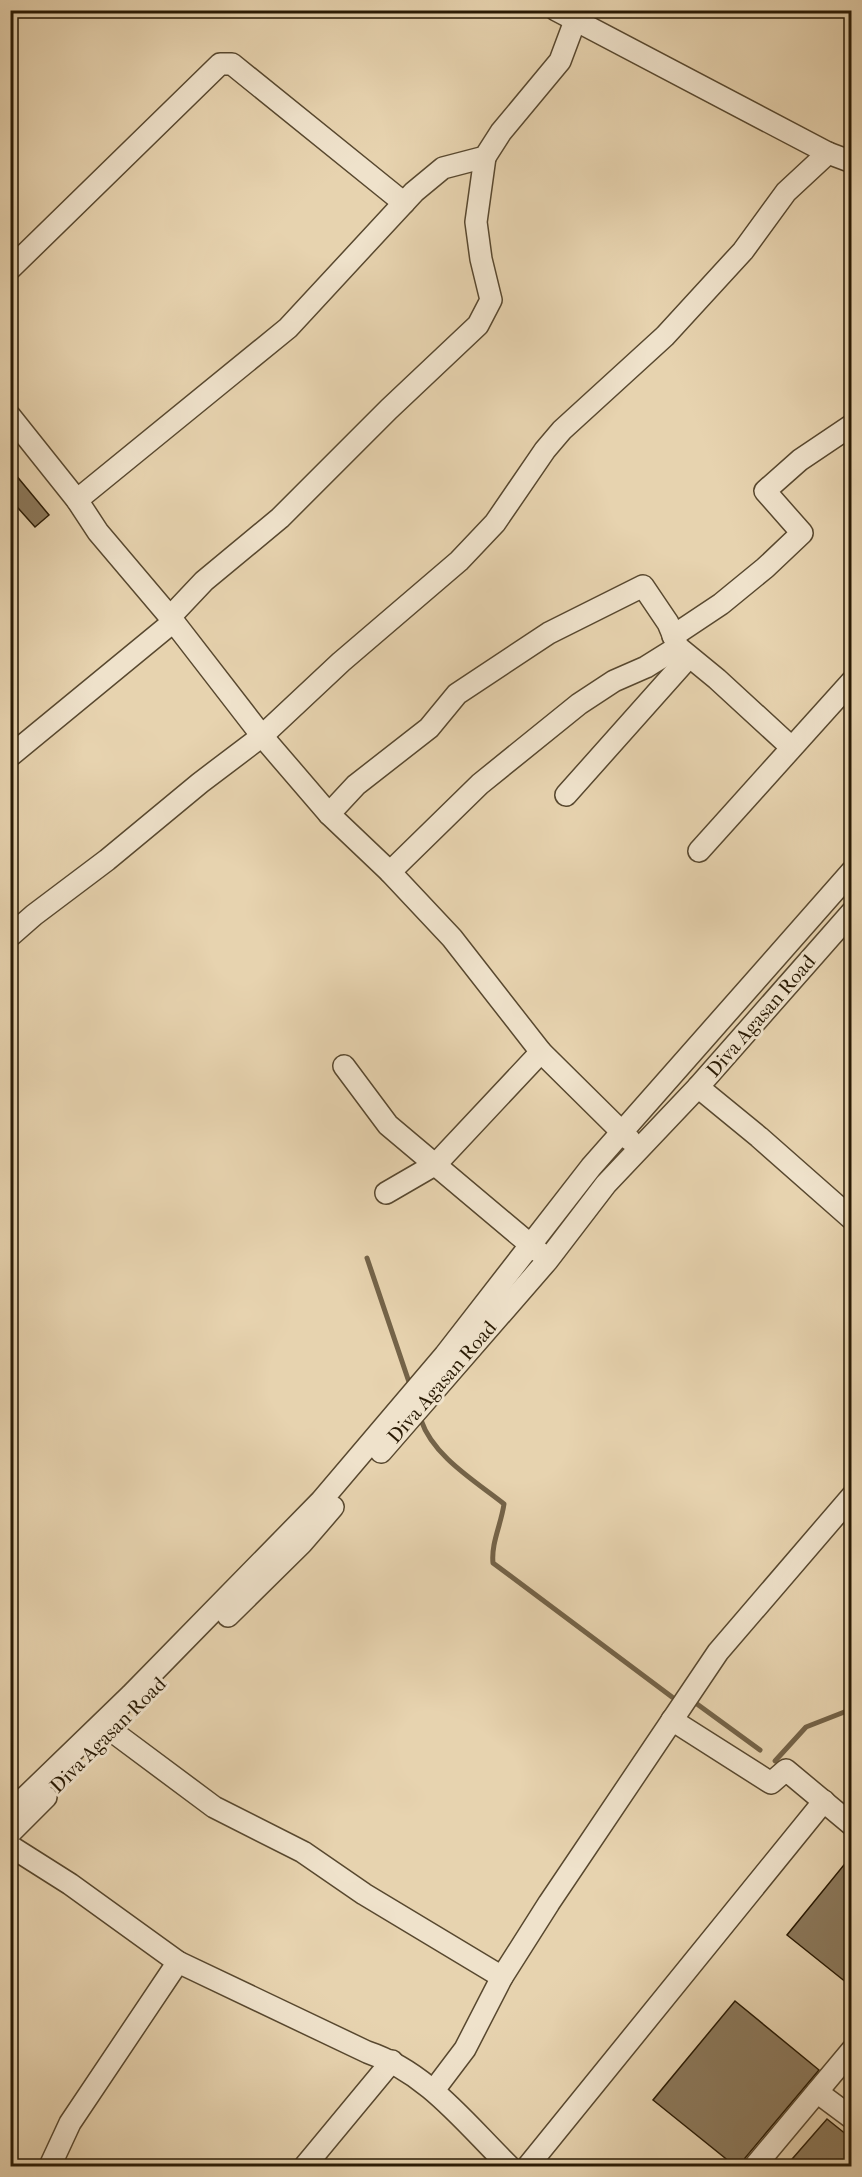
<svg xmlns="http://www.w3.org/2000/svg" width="862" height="2177" font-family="'IM FELL French Canon',serif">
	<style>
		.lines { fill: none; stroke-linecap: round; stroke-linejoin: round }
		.stream { stroke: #746348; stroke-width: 5 }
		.building { fill: #8c7a5d; stroke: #291a04; stroke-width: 1.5 }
		.minor-casing { stroke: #58482f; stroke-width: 24 }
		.minor { stroke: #efe2cb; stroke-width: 21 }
		.labels { text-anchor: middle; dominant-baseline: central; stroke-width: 6; stroke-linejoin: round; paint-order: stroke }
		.street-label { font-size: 20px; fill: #291a04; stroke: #efe2cb }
	</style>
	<rect width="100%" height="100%" fill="#e7d3af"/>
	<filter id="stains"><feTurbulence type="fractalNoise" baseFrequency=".00333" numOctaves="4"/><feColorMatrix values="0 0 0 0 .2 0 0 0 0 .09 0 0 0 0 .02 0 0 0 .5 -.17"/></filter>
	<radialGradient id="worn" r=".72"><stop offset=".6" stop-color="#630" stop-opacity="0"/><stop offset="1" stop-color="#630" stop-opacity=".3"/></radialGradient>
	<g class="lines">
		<g class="stream">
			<polyline points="367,1258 410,1385"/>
			<path d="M421,1420C433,1456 475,1481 504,1504C501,1525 491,1543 493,1563L672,1697"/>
			<polyline points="697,1704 760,1750"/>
			<polyline points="775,1761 806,1727 852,1709"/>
		</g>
	</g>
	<g class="building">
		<polygon points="10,468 49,515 35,527 10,499"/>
		<polygon points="852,1855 852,1987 787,1935"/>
		<polygon points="735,2001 819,2070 745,2158 743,2166 735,2166 653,2100"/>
		<polygon points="827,2119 852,2139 852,2166 786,2166"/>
	</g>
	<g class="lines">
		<g class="minor-casing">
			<g id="minor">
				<polyline points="556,10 828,153 852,162"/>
				<polyline points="10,269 220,64 232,64 404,203"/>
				<polyline points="10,416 77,500 98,532 170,617 262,736 329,814 390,872 452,938 541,1052 630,1140"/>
				<polyline points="77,500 288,328 414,192 443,168 485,157 501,132 560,61 575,21"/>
				<polyline points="170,617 204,581 280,518 389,409 478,325 491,300 481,259 476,222 485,157"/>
				<polyline points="673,636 721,604 765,568 802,533 765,491 800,460 852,425"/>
				<polyline points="10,756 173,622"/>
				<polyline points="566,795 688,658"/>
				<polyline points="329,814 356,785 429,728 457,694 549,633 643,586 668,623 678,647 717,679 791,747"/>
				<polyline points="699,851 852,681"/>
				<polyline points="390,872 480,784 579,704 614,681 646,667 678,647"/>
				<polyline points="10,936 34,915 107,860 200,783 262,736 341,662 459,561 495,523 545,450 562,430 665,336 743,251 786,192 828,153"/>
				<polyline points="344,1066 388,1125 539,1252"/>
				<polyline points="698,1087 759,1137 852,1219"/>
				<polyline points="386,1193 436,1164 541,1052"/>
				<polyline points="381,1452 547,1261 606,1184 698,1087 852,912"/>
				<polyline points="228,1616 302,1543 333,1507"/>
				<polyline points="672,1720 771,1783 786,1770 852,1825"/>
				<polyline points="112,1731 214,1807 303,1852 364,1894 502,1977"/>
				<polyline points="10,1812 131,1695 321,1501 445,1355 591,1167 852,871"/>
				<polyline points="10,1833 46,1797"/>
				<path d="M10,1846L70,1884L178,1962L367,2052C427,2072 465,2123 509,2166"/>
				<polyline points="434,2090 465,2049 502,1977 549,1903 718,1652 852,1496"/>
				<polyline points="817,2092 852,2118"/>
				<polyline points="50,2166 70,2123 178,1962"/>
				<polyline points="305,2166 392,2061"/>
				<polyline points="528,2166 824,1801"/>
				<polyline points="755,2166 852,2050"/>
			</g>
		</g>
		<use href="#minor" class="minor"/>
	</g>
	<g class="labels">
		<g class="street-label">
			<text transform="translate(761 1016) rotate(-49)">Diva Agasan Road</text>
			<text transform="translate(442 1382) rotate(-49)">Diva Agasan Road</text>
			<text transform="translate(108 1735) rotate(-45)">Diva Agasan Road</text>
		</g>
	</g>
	<rect width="862" height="2177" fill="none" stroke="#e7d3af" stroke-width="36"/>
	<rect x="12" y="12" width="838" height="2153" fill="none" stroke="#291a04" stroke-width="3"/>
	<rect x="18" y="18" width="826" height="2141" fill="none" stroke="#291a04" stroke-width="1.5"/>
	<rect width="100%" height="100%" filter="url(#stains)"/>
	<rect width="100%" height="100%" fill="url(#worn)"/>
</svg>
